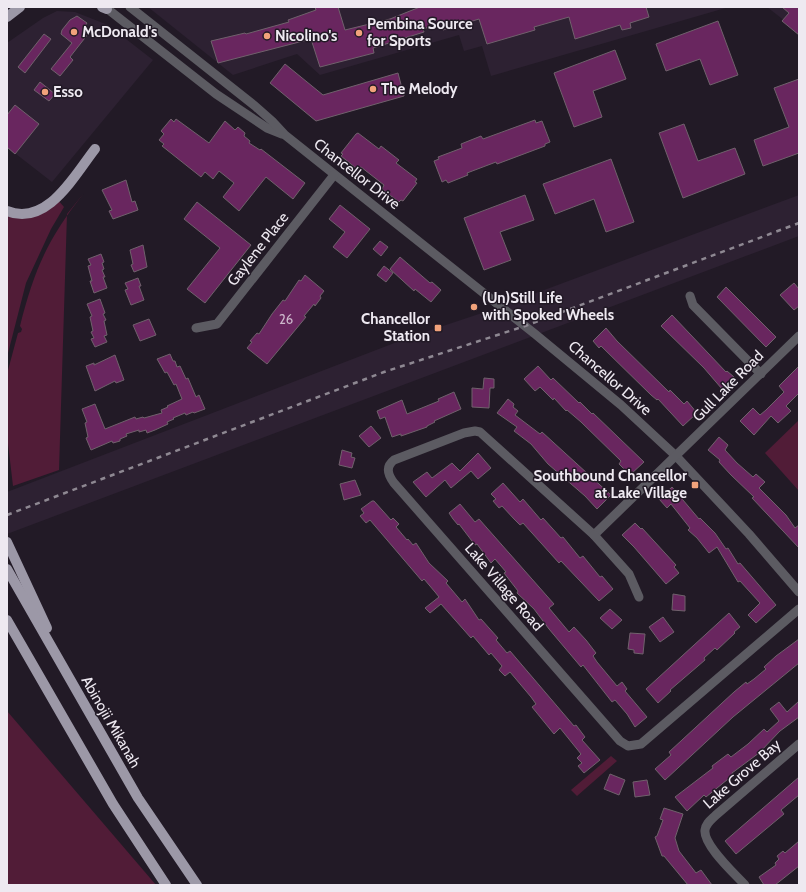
<svg xmlns="http://www.w3.org/2000/svg" width="806" height="892" font-family="Cabin,sans-serif">
	<style>
		.built { fill: #2d2132 }
		.green { fill: #511c37 }
		.building { fill: #69265f; stroke: #70616c }
		.lines { fill: none; stroke-linecap: round; stroke-linejoin: round }
		.minor { stroke: #5c5b62; stroke-width: 9 }
		.major { stroke: #9c98a7; stroke-width: 10 }
		.rail { stroke: #8e8892; stroke-width: 2.5; stroke-dasharray: 5 5; stroke-linecap: butt }
		.poi-dot { fill: #f1a27b; stroke: #221a26; stroke-width: 1.5 }
		.labels { text-anchor: middle; dominant-baseline: central; stroke-width: 3; stroke-linejoin: round; paint-order: stroke }
		.number-label { font-size: 13px; fill: #cdb8cc }
		.poi-label { font-size: 15px; font-weight: bold; fill: #eee9f1; stroke: #221a26; text-anchor: start }
		.street-label { font-size: 15px; fill: #eee9f1; stroke: #221a26 }
	</style>
	<rect width="100%" height="100%" fill="#221a26"/>
	<g class="built">
		<polygon points="148,7 729,7 491,76 482,46 464,51 459,35 320,75 297,54 233,75"/>
		<polygon points="767,7 799,7 799,32"/>
		<polygon points="57,11 75,12 108,25 153,60 52,182 7,147 7,43 43,18"/>
		<polygon points="799,195 799,236 7,534 7,492 410,337 488,311"/>
	</g>
	<g class="green">
		<path d="M84,193L67,214L59,470L13,486L7,435V374L18,333L21,332L22,329L20,326C34,270 48,238 84,193Z"/>
		<path d="M58,200L64,207L51,229L26,283L7,357V214C31,219 41,219 58,200Z"/>
		<polygon points="799,420 799,491 765,453"/>
		<polygon points="7,711 156,885 7,885"/>
		<polygon points="611,756 617,761 577,796 571,790"/>
	</g>
	<g class="building">
		<polygon points="315,7 338,7 345,30 390,19 420,7 646,7 649,17 630,23 631,28 622,30 620,25 575,39 569,17 534,27 535,30 487,44 479,19 443,30 442,23 423,29 424,32 373,48 374,53 320,67 311,39 218,63 211,41 245,33 246,34 289,22 288,20 316,10"/>
		<polygon points="782,7 799,7 799,35 782,21 789,13"/>
		<polygon points="77,16 87,23 83,29 88,34 70,57 73,60 60,76 51,69 72,43 61,34 62,30 70,20"/>
		<polygon points="718,21 738,75 710,85 700,59 666,71 656,44"/>
		<polygon points="44,34 51,39 25,73 18,67"/>
		<polygon points="615,50 626,79 593,91 602,117 574,127 554,73"/>
		<polygon points="285,64 323,95 398,73 404,96 316,121 270,83"/>
		<polygon points="799,79 799,153 763,166 754,140 789,127 774,88"/>
		<polygon points="40,82 55,94 49,101 34,90"/>
		<polygon points="15,105 39,124 15,154 7,147 7,115"/>
		<polygon points="171,119 174,122 176,119 209,143 225,121 235,130 238,127 245,133 244,136 250,141 249,143 260,150 261,149 305,183 293,199 266,177 239,211 223,197 234,183 219,171 213,179 205,172 201,177 162,146 164,144 159,140 164,134 161,131"/>
		<polygon points="535,120 536,123 542,121 550,142 545,144 545,146 497,164 496,162 467,173 468,175 448,183 446,180 442,182 434,161 439,159 438,157 462,148 461,144 481,136 483,139"/>
		<polygon points="684,124 698,161 735,148 745,174 683,198 659,133"/>
		<polygon points="358,133 379,149 381,146 399,160 396,163 417,179 415,182 417,183 403,201 401,200 399,202 382,189 384,185 361,167 357,169 341,156 343,154 341,153 356,134"/>
		<polygon points="611,159 634,222 606,232 594,199 555,214 543,184"/>
		<polygon points="126,180 132,202 135,201 138,210 113,219 109,211 112,210 102,190"/>
		<polygon points="525,195 534,220 500,232 511,260 484,270 464,218"/>
		<polygon points="197,202 251,245 205,303 187,289 220,248 184,219"/>
		<polygon points="340,205 370,229 347,258 333,247 345,232 329,219"/>
		<polygon points="380,241 388,247 381,256 373,249"/>
		<polygon points="143,245 147,267 134,272 131,265 133,264 130,250"/>
		<polygon points="101,254 104,262 102,263 104,269 102,270 105,277 103,277 107,288 94,293 90,281 92,281 88,266 91,265 88,259"/>
		<polygon points="400,257 430,283 432,282 441,290 431,302 415,289 414,291 390,269"/>
		<polygon points="384,266 393,273 386,282 377,275"/>
		<polygon points="305,275 324,291 320,296 321,298 315,306 314,304 304,316 306,317 267,364 247,348 252,342 250,341 257,333 259,334 272,314 283,300 285,301 299,280 301,281"/>
		<polygon points="138,278 141,286 139,286 144,300 131,305 125,290 128,289 125,283"/>
		<polygon points="794,283 799,289 799,306 794,310 780,295"/>
		<polygon points="726,287 776,337 766,347 717,297"/>
		<polygon points="100,299 105,313 103,314 106,320 104,321 107,335 104,336 107,342 95,347 91,339 94,338 91,332 93,331 90,317 92,316 87,304"/>
		<polygon points="672,315 726,372 727,371 734,377 722,389 704,368 661,326"/>
		<polygon points="149,319 156,335 140,341 133,325"/>
		<polygon points="606,328 617,341 669,392 670,390 684,404 687,401 697,413 683,426 658,399 657,400 651,395 601,346 599,348 593,341"/>
		<polygon points="170,354 173,361 175,361 177,367 180,366 186,379 188,378 196,397 199,395 205,409 194,413 193,412 186,415 185,413 173,418 174,419 167,422 168,424 155,430 147,433 146,430 139,432 139,430 126,434 127,436 120,439 120,441 113,443 112,441 91,450 86,438 88,437 85,423 87,422 82,409 95,404 105,429 135,417 136,419 143,417 144,418 162,413 161,410 168,407 167,406 182,399 176,384 174,385 167,372 165,373 157,359"/>
		<polygon points="115,355 124,380 116,383 115,381 95,391 86,366 94,363 94,365"/>
		<polygon points="538,366 551,380 553,378 579,403 580,402 592,414 593,413 644,462 630,475 619,464 621,461 581,422 567,410 566,411 554,398 553,400 540,387 535,391 524,379"/>
		<polygon points="799,366 799,393 786,406 791,411 778,423 771,416 754,435 740,421 753,408 760,415 766,410 784,392 779,386"/>
		<polygon points="484,378 494,379 494,388 490,388 489,408 472,407 472,388 483,389"/>
		<polygon points="454,392 461,409 434,421 435,422 427,426 427,427 401,436 401,434 392,437 385,417 380,419 377,411 402,400 407,414 439,401 438,399"/>
		<polygon points="508,399 514,404 513,407 518,411 515,415 540,434 542,432 611,495 597,509 585,496 548,464 531,444 514,431 517,427 497,413"/>
		<polygon points="371,426 381,438 369,447 359,436"/>
		<polygon points="719,437 728,445 725,450 737,463 753,477 756,474 765,482 759,488 786,515 795,528 799,525 799,548 752,498 754,497 731,475 719,462 720,460 708,450"/>
		<polygon points="342,450 352,453 351,457 355,458 352,468 339,465"/>
		<polygon points="478,453 491,468 478,479 471,471 451,488 445,480 426,497 413,482 427,472 432,478 452,463 460,471"/>
		<polygon points="355,480 361,495 344,500 340,484"/>
		<polygon points="503,483 520,502 523,499 541,520 543,518 561,538 563,537 580,558 583,556 600,577 602,576 613,589 599,601 561,561 559,563 523,523 520,525 514,519 502,506 499,508 493,501 496,499 491,494"/>
		<polygon points="672,487 699,519 700,518 715,533 726,549 728,548 738,564 740,563 776,605 756,623 748,615 760,603 740,581 738,582 717,547 709,553 697,538 688,530 690,528 671,504 667,508 659,499"/>
		<polygon points="372,501 374,501 391,520 393,518 399,524 396,527 407,540 408,539 413,545 416,543 429,563 448,581 446,583 457,596 462,602 465,599 479,620 481,619 498,638 496,640 507,653 510,651 574,726 576,725 585,737 582,740 600,760 584,773 578,766 582,763 577,758 581,754 560,728 554,734 532,707 536,704 531,697 510,672 505,676 499,670 502,666 491,653 489,655 473,636 471,638 441,604 430,613 425,608 439,597 435,592 424,579 422,581 370,520 366,523 360,516 364,513 361,509"/>
		<polygon points="460,504 475,522 479,519 554,604 549,608 569,632 574,627 586,640 596,653 593,656 597,662 617,686 622,682 627,689 625,691 647,717 635,727 627,714 615,700 612,702 583,665 581,667 549,629 534,609 517,593 518,591 504,573 506,572 495,559 491,563 477,544 475,545 459,524 458,525 453,519 449,513"/>
		<polygon points="635,523 641,529 642,528 676,565 674,567 679,573 666,584 634,547 622,535"/>
		<polygon points="673,594 685,596 685,611 672,610"/>
		<polygon points="610,609 622,620 612,629 600,618"/>
		<polygon points="729,613 740,627 734,632 735,633 717,650 715,648 704,658 705,660 670,690 671,691 658,703 646,689"/>
		<polygon points="663,617 674,632 660,642 649,627"/>
		<polygon points="630,633 645,634 643,654 634,653 634,650 628,649"/>
		<polygon points="799,639 799,663 733,717 665,780 655,769 671,755 669,752 734,692 746,682 747,684 754,679 766,669 764,667 776,656"/>
		<polygon points="799,701 799,717 780,731 759,753 732,773 733,775 706,797 704,795 687,811 675,797 713,768 712,766 728,754 731,757 748,744 764,729 767,732 779,721 770,709 779,702 787,712"/>
		<polygon points="610,774 625,780 619,795 604,789"/>
		<polygon points="799,777 799,795 781,810 784,814 736,854 725,841"/>
		<polygon points="647,780 650,795 635,797 633,782"/>
		<polygon points="664,808 683,814 675,838 679,851 696,873 701,870 712,885 688,885 664,856 662,856 655,837 657,836 663,820 660,819"/>
		<polygon points="799,841 799,866 775,885 764,885 759,877 776,865 775,863 779,859 777,856 783,851 785,853"/>
	</g>
	<g class="lines">
		<g class="minor">
			<polyline points="105,7 216,94 267,128 282,134"/>
			<polyline points="130,7 255,106 272,121 285,135 535,334 621,405 676,456 749,534 799,592"/>
			<polyline points="690,296 693,305 761,374"/>
			<polyline points="196,328 217,324 334,175"/>
			<path d="M799,336L594,535L480,432L475,431L464,433L394,460C385,467 388,475 394,483L620,741L628,746L641,744L799,609"/>
			<polyline points="594,535 629,574 639,597"/>
			<path d="M745,885C735,874 703,845 705,830C706,823 711,820 716,815L799,744"/>
		</g>
		<g class="major">
			<polyline points="102,7 107,9"/>
			<polyline points="7,17 20,7"/>
			<path d="M7,211C47,227 74,176 95,149"/>
			<polyline points="7,542 47,628"/>
			<polyline points="7,569 138,798 197,885"/>
			<polyline points="7,620 113,804 166,885"/>
		</g>
		<polyline class="rail" points="7,515 384,372 525,326 799,223"/>
	</g>
	<g class="poi-dot">
		<circle cx="74" cy="32" r="4"/>
		<circle cx="359" cy="33" r="4"/>
		<circle cx="267" cy="36" r="4"/>
		<circle cx="373" cy="89" r="4"/>
		<circle cx="45" cy="92" r="4"/>
		<circle cx="474" cy="307" r="4"/>
		<rect x="434" y="324" width="8" height="8" rx="2"/>
		<rect x="691" y="481" width="8" height="8" rx="2"/>
	</g>
	<g class="labels">
		<g class="number-label">
			<text x="286" y="319">26</text>
		</g>
		<g class="poi-label">
			<text x="367" y="24">Pembina Source<tspan x="367" dy="17">for Sports</tspan></text>
			<text x="82" y="32">McDonald's</text>
			<text x="275" y="36">Nicolino's</text>
			<text x="381" y="89">The Melody</text>
			<text x="53" y="92">Esso</text>
			<text x="482" y="298">(Un)Still Life<tspan x="482" dy="17">with Spoked Wheels</tspan></text>
			<text x="430" y="319" text-anchor="end">Chancellor<tspan x="430" dy="17">Station</tspan></text>
			<text x="687" y="476" text-anchor="end">Southbound Chancellor<tspan x="687" dy="17">at Lake Village</tspan></text>
		</g>
		<g class="street-label">
			<text transform="translate(357 174) rotate(38)">Chancellor Drive</text>
			<text transform="translate(258 249) rotate(-52)">Gaylene Place</text>
			<text transform="translate(610 378) rotate(41)">Chancellor Drive</text>
			<text transform="translate(728 386) rotate(-45)">Gull Lake Road</text>
			<text transform="translate(504 587) rotate(49)">Lake Village Road</text>
			<text transform="translate(111 722) rotate(60)">Abinojii Mikanah</text>
			<text transform="translate(742 774) rotate(-41)">Lake Grove Bay</text>
		</g>
	</g>
	<rect width="806" height="892" fill="none" stroke="#eee9f1" stroke-width="16"/>
</svg>
